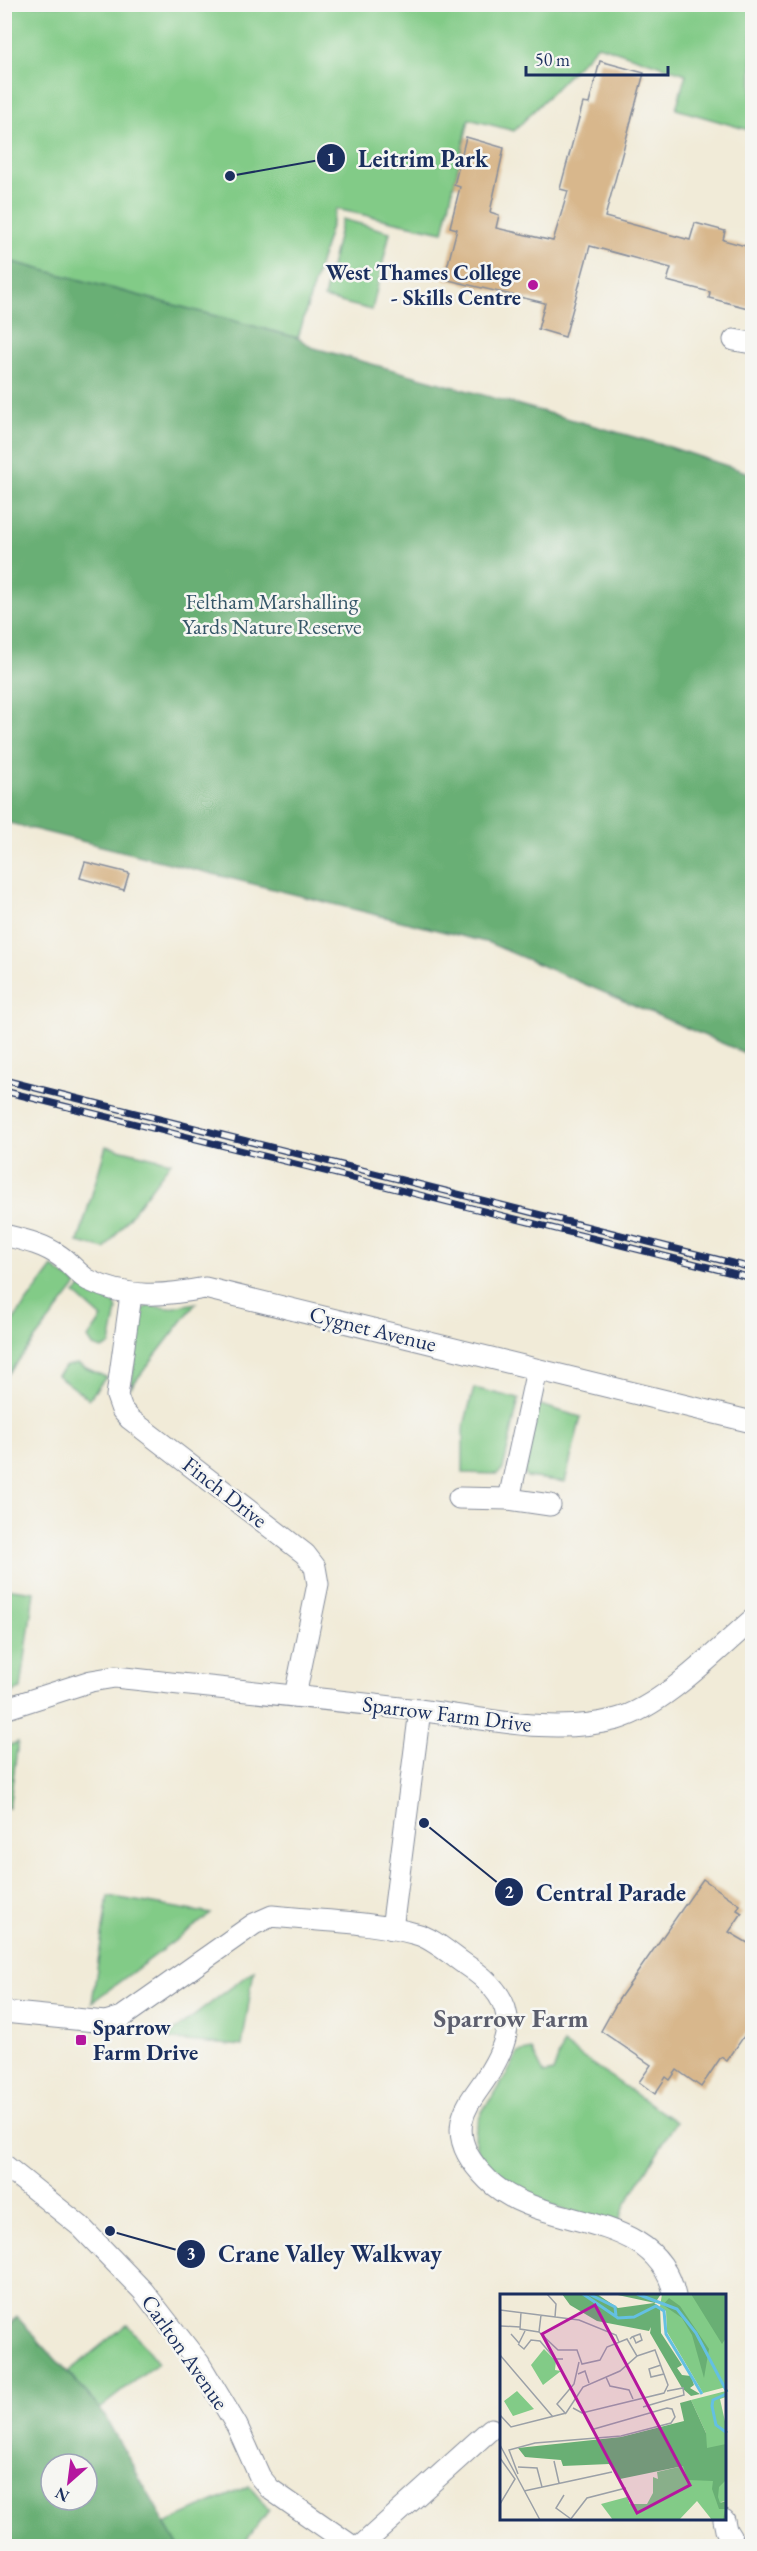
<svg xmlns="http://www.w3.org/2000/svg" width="757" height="2551" font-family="'EB Garamond',serif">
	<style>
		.green { fill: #82cb87; stroke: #4e7d72; stroke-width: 1.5 }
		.forest { fill: #69af74; stroke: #426f69; stroke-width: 1.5; fill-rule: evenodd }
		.building { fill: #d8b78c }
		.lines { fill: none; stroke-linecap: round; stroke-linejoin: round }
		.minor-casing { stroke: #868d9b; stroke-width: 23 }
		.minor { stroke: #fff; stroke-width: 21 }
		.rail-casing { stroke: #1b2f5e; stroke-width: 7 }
		.rail { stroke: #f6f6f2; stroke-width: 4.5; stroke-dasharray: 14; stroke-linecap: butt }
		.poi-dot { fill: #b5179e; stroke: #f6f6f2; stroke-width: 2 }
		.labels { text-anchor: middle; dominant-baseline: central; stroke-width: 5; stroke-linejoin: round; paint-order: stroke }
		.poi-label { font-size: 22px; font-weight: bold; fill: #1b2f5e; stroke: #f6f6f2; text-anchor: end }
		.park-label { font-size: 22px; fill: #355668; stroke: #f6f6f2 }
		.street-label { font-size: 22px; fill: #1b2f5e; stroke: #f6f6f2 }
		.quarter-label { font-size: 26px; font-weight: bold; fill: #5d5f6e; stroke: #f6f6f2 }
		.inset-river { fill: none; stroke: #64c0e2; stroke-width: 3 }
		.inset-road { fill: none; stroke: #9ba0a7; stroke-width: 1.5 }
		.view { fill: #b5179e; fill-opacity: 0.15; stroke: #b5179e; stroke-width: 3 }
		.inset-edge { fill: none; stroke: #1b2f5e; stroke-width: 3 }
		.leader { fill: none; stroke: #1b2f5e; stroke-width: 2 }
		.callout-dot { fill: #1b2f5e; stroke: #f6f6f2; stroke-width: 2 }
		.mark-label { font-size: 18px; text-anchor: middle; font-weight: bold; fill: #fff }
		.callout-label { font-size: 24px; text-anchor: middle; font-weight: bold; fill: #1b2f5e; stroke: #f6f6f2; stroke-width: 5; stroke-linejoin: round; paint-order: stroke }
	</style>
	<rect width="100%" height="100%" fill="#f6f6f2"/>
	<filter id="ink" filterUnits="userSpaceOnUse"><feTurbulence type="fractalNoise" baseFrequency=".0167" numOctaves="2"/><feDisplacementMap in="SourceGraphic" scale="12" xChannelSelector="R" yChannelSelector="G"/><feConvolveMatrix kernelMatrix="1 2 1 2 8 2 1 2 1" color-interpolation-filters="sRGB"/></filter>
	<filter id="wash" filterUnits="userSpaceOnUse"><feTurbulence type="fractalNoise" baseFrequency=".008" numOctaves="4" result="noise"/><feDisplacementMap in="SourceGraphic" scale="24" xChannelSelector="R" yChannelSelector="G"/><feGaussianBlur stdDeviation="1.35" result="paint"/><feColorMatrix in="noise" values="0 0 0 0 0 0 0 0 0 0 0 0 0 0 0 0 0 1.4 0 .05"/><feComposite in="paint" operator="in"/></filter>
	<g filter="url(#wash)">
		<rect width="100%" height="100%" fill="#f1ebd8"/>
		<g class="green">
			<polygon points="4,5 752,5 752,131 676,109 686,74 598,45 514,131 469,119 443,232 336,209 298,338 5,260"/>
			<polygon points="342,219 390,232 372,310 324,298"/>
			<polygon points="106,1146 171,1162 105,1249 78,1242"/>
			<polygon points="53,1267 77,1285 5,1378 5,1331"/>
			<polygon points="82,1287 115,1303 117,1310 110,1345 102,1349 93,1346 88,1338 102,1318 75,1294"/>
			<polygon points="196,1303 131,1387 141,1310 148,1306 169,1308"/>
			<polygon points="77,1364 106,1377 89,1399 57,1375 66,1366"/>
			<polygon points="474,1388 519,1399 503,1469 497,1474 463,1473 463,1429"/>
			<polygon points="537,1404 581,1417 565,1482 527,1477 522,1468"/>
			<polygon points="5,1588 34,1592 21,1689 5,1695"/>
			<polygon points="18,1742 9,1808 5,1807 5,1747"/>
			<polygon points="108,1896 211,1914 92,2002"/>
			<polygon points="254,1970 242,2046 164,2039"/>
			<path d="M563,2044L676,2122L625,2205L618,2226C575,2214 455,2187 478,2121C481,2110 491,2099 498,2089C505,2078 512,2065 518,2053L532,2050L544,2074L553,2072Z"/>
			<polygon points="127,2324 158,2363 100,2408 68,2372"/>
			<polygon points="249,2486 269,2510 242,2546 178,2546 165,2524"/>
		</g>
		<g class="forest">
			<polygon points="5,260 298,338 311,347 670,447 752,474 752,1056 489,943 5,822"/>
			<path d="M17,2317L100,2408L178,2546H5V2331ZM51,2464H87V2500H51Z"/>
		</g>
		<g id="blocks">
			<g class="building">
				<polygon points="600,61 644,73 605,217 690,240 695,223 725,231 723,240 753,248 753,290 748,308 709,298 710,292 667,281 671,268 590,246 565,337 538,329 545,303 444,279 457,229 450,227 460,187 454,185 466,137 504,148 490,212 499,215 496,228 553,241 568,191 560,189 583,103 589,104"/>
				<polygon points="85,862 129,873 124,890 80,878"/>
				<polygon points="703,1879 740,1905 737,1910 742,1913 729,1932 753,1946 753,2023 727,2061 721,2057 701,2087 677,2070 670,2080 666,2077 655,2094 639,2082 651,2065 601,2031 619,1999"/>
			</g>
		</g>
	</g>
	<g filter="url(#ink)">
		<use href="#blocks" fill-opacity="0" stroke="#868d9b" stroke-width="1.5"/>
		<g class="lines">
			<g class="minor-casing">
				<g id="minor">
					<polyline points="734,340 752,343"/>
					<path d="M4,1235C24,1240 43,1244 60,1256C70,1263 78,1274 88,1280C127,1299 164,1296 205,1288L752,1422"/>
					<polyline points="131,1295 117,1396 122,1410 130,1419 305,1554 315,1567 318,1584 295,1696"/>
					<polyline points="459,1498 509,1499 537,1370"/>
					<polyline points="509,1499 550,1505"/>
					<path d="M4,1709L91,1681L115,1677C216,1688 317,1698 418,1710C484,1718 552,1736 617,1719C663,1706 716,1651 752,1620"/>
					<polyline points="392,1929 420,1710"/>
					<path d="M4,2012L105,2022L122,2017L254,1924L272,1916C319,1921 370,1921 416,1934C433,1938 451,1955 466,1965C516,1998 518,2029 486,2078C477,2092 465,2105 462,2121C457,2145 473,2165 488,2180C542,2233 656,2207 675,2296"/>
					<polyline points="4,2165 80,2226 143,2291 199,2363 237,2426 260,2477 270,2489 352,2546"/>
					<polyline points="724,2520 726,2530 736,2546"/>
					<polyline points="361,2546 491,2429"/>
				</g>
			</g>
			<use href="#minor" class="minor"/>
			<g class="rail-casing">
				<g id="rail">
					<polyline points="4,1080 752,1268"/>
					<polyline points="4,1091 752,1278"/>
				</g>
			</g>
			<use href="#rail" class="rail"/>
		</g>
	</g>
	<g class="poi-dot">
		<circle cx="533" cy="285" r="6"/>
		<rect x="75" y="2034" width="12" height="12" rx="3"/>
	</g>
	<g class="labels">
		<g class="poi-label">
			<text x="521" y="272">West Thames College<tspan x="521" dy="25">- Skills Centre</tspan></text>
			<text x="93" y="2027" text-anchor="start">Sparrow<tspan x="93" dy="25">Farm Drive</tspan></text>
		</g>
		<g class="park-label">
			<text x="272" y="601">Feltham Marshalling<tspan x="272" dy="25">Yards Nature Reserve</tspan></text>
		</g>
		<g class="street-label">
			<text transform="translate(373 1329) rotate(14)">Cygnet Avenue</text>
			<text transform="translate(225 1492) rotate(38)">Finch Drive</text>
			<text transform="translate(447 1714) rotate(7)">Sparrow Farm Drive</text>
			<text transform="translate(185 2352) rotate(55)">Carlton Avenue</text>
		</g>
		<g class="quarter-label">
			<text x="511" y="2018">Sparrow Farm</text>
		</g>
	</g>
	<g transform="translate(500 2294)">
		<rect width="226" height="226" fill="#f1ebd8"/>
		<path d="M162,0H226V93L203,99L167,38L166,17L160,13ZM44,55L56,67L55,76L61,77L43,91L31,71ZM17,97L34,115L13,122L4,107ZM226,97V103L220,105L226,132V207L221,208L226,214V226H212L197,207L179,226H113L101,210L127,203L130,210H147L153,199V183L158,185L157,178L183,172L206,139L191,106Z" fill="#82cb87"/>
		<path d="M62,0H97L118,14L154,9L160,13L161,39L182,71L177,74L182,81L191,82L194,91L190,94L200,100L191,102L182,94L150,39L151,33L149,37L97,27L70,11ZM113,0H161L155,9ZM191,0H226V44L222,50ZM169,4L180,12L209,55L204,84L192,41L182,24L163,11ZM191,106L206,139L207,154L226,150V186L219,193L218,203L220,209L226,207V226H223L225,215H219L212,195L213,187L188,186L183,172L120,185L109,170L63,172L61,166L25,163L18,154L121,143L184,127L180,109Z" fill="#69af74"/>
		<path class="inset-river" d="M83,0L118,24L134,23L156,12L164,17L166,40L202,100M89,0L115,13L116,22M137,0L177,15L196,39L227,98M226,100L213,106L212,112L216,131L227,139"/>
		<path class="inset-road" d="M47,0L56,10L55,23M0,16L79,26L116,41L119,48M21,18L20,35L39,38M1,32L20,33M11,40L19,49L25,37M130,45L132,43L140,40L142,46L136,49L133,42M18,50L24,55L31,46L40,47L55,65H63M0,61L53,123M161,71L149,75L151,83L164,80M78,80L85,77L89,89M106,83L110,92L129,96L133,105M143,113L184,101L183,94L167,97M73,114L82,119L164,99L168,91L155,56L137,62M66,120L57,110L74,90L79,68M0,121L11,133L66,119L83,93L120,77L137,62L127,45L107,53L100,66L82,70L77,56H58L39,38L41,21M0,151L40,226M0,164L15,185L0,210M54,167L59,189M18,173L37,174L42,193M18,180L9,156L35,149L121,142L171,129L175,123L172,115L167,114L94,135M24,197L112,178M64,201L56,214L71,225M70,226L87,204L126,194"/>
		<path class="view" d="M95,11L190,191L137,219L42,40Z"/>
		<rect width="226" height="226" class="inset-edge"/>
	</g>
	<path class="leader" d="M230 176L331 158M424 1823L509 1892M110 2231L191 2254"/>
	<g class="callout-dot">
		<circle cx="230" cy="176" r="6"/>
		<circle cx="424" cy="1823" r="6"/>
		<circle cx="110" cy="2231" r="6"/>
		<circle cx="331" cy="158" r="15"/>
		<circle cx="509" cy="1892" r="15"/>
		<circle cx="191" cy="2254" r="15"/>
	</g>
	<g class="mark-label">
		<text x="331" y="165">1</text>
		<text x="509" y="1898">2</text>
		<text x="191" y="2260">3</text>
	</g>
	<g class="callout-label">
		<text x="423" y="167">Leitrim Park</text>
		<text x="611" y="1901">Central Parade</text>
		<text x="330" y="2262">Crane Valley Walkway</text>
	</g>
	<rect width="757" height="2551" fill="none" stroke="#f6f6f2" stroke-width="24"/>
	<g transform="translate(69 2482) rotate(208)"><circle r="28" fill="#f6f6f2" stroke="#9ea6b7" stroke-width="1.5"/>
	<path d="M0-4.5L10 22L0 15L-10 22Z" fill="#b5179e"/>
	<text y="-9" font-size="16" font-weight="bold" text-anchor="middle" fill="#1b2f5e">N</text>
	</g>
	<path d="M526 66v9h142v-9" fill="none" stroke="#1b2f5e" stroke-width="3"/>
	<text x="535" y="66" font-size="18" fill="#1b2f5e" stroke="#f6f6f2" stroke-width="4.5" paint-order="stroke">50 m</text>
</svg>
